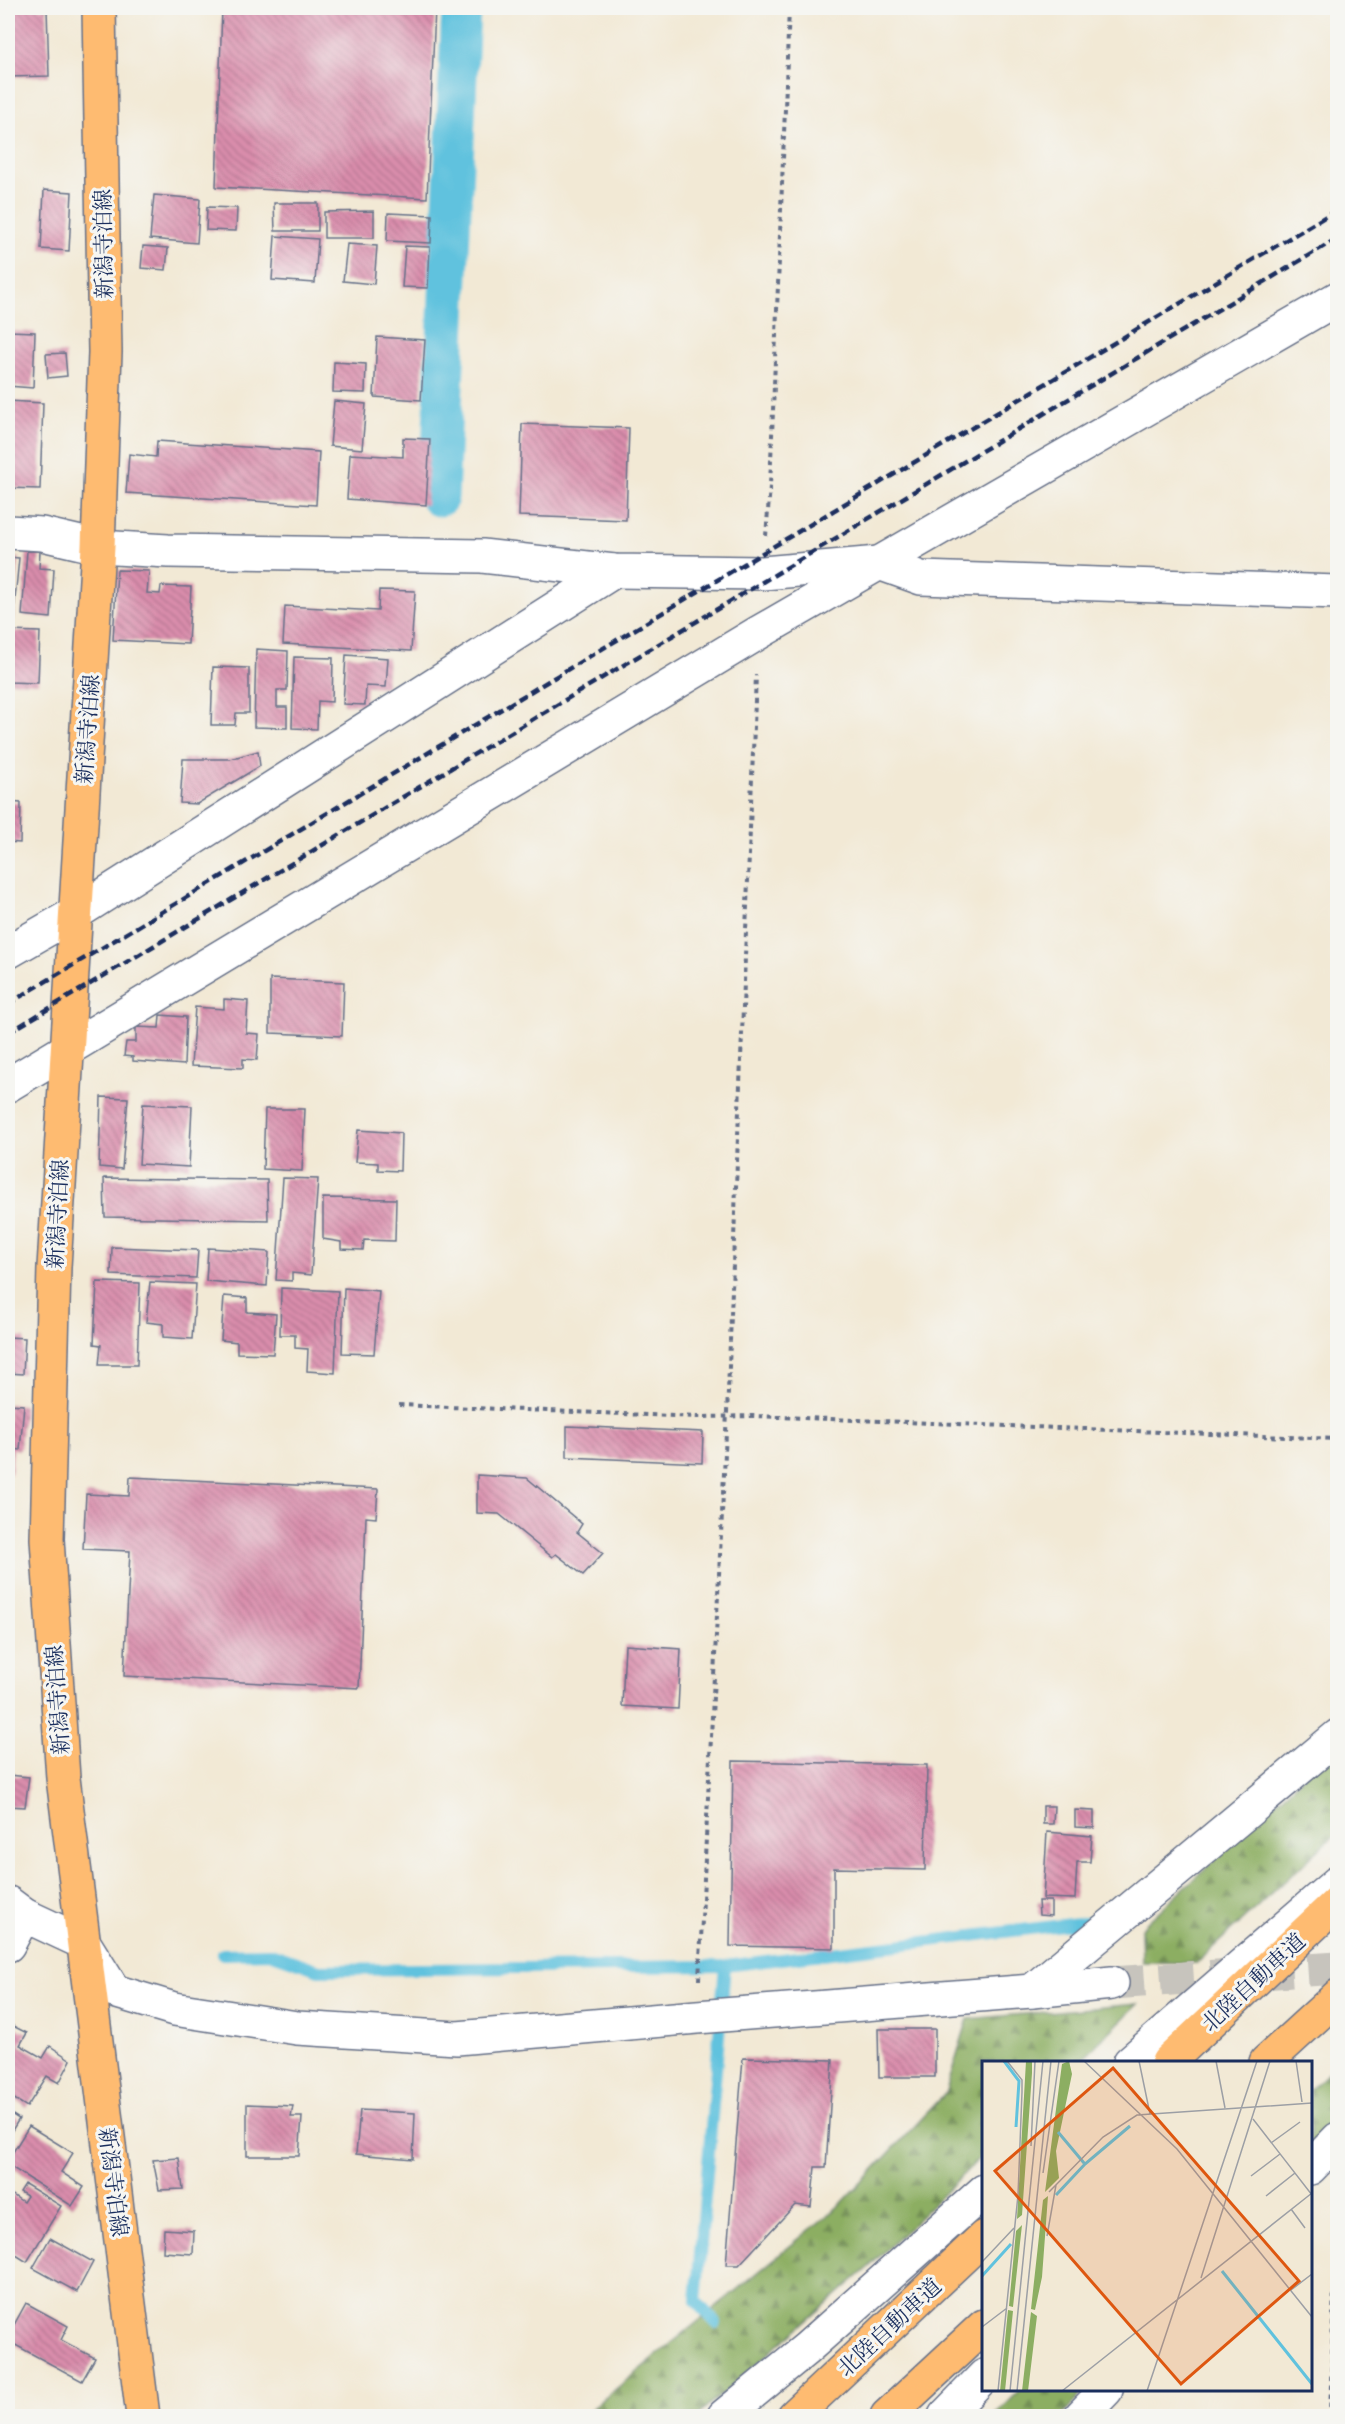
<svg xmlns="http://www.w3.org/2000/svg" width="1345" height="2424" font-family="'Gentium Book Plus','Noto Serif JP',serif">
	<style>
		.forest { fill: url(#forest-firs); stroke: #546e60; stroke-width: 1.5 }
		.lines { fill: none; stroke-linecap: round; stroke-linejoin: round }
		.stream { stroke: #60c2de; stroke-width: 12 }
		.canal { stroke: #60c2de; stroke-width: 39 }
		.building { fill: url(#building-back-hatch) }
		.minor-tunnel { stroke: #c7c4bd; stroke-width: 33; stroke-dasharray: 33 16; stroke-linecap: butt }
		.minor-casing { stroke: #667088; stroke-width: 36 }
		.major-casing { stroke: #667088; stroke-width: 36 }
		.highway-casing { stroke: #667088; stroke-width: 36 }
		.path { stroke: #667088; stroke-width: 4; stroke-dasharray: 4.5 4.5; stroke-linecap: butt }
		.minor { stroke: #fff; stroke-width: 33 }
		.major { stroke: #febb71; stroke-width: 33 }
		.highway { stroke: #febb71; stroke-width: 33 }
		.rail { stroke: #1b2f5e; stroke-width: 4.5; stroke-dasharray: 9 4.5; stroke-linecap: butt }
		.labels { text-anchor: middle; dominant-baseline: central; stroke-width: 6; stroke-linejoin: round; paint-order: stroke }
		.street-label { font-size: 22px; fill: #1b2f5e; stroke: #f6f6f2 }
		.inset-river { fill: none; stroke: #60c2de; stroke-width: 3 }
		.inset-road { fill: none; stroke: #9c9fa5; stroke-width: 1.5 }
		.view { fill: #de5710; fill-opacity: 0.15; stroke: #de5710; stroke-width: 3 }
		.inset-edge { fill: none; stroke: #1b2f5e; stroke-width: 3 }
	</style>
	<defs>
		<pattern id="forest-firs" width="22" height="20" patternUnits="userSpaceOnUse" patternTransform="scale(1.5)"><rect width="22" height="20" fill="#8cae62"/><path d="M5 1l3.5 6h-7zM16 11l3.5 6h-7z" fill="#728e54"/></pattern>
		<pattern id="building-back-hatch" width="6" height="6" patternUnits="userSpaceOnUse" patternTransform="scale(1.5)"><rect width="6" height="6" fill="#da8dac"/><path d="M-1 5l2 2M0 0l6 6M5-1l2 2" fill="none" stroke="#b0748f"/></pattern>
	</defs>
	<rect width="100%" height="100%" fill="#f6f6f2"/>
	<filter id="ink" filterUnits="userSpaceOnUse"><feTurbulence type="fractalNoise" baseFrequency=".0167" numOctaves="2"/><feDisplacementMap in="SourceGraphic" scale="12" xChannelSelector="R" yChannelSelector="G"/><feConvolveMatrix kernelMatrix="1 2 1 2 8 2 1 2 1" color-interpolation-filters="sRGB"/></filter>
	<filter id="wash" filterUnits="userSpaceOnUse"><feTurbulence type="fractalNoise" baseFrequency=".008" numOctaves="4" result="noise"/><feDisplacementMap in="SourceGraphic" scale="24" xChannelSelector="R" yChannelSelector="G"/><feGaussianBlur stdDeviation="1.35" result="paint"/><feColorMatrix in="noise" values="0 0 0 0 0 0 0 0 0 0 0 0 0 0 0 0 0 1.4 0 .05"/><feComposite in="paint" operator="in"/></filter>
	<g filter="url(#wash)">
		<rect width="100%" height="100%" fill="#f2e9d5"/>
		<g class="forest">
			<polygon points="1337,1745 1337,1833 1196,1963 1142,1962 1141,1928"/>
			<polygon points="1138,2004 1079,2062 984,2062 983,2155 870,2266 698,2415 696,2416 583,2416 840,2205 945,2094 968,2019"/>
			<polygon points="1337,2063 1337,2124 1310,2152 1310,2090"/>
			<polygon points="1020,2390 1086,2390 1061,2416 995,2416"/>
		</g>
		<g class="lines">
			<g class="stream">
				<polyline points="223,1954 270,1953 319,1970 725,1966 1087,1922"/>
				<polyline points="716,2323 696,2301 725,1966"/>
			</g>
			<polyline class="canal" points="439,497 461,8"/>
		</g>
		<g id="blocks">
			<g class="building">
				<polygon points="8,8 47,8 49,76 8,77"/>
				<polygon points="222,8 435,8 427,198 216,187"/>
				<polygon points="44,190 72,192 69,251 41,249"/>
				<polygon points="154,195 200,199 197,243 150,239"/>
				<polygon points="274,203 318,203 318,231 275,231"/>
				<polygon points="207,207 237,208 236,231 206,230"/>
				<polygon points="374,211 374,238 324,238 324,212"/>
				<polygon points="388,213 432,215 431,243 387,241"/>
				<polygon points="275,236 318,239 315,283 272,280"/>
				<polygon points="347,244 377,246 374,284 343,281"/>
				<polygon points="143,246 168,248 166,270 141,268"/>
				<polygon points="405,246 430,247 428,288 402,287"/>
				<polygon points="8,331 35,332 33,388 8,386"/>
				<polygon points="377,337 425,340 421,400 374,397"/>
				<polygon points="65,353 67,376 48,378 46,354"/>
				<polygon points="334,362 366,364 365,393 333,392"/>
				<polygon points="8,401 43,403 40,489 8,488"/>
				<polygon points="334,401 366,404 362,449 330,446"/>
				<polygon points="522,424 629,428 626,520 519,516"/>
				<polygon points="403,438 430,439 426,505 347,499 350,454 403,457"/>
				<polygon points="157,441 319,452 316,505 126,493 129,454 156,457"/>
				<polygon points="27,551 40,551 39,568 54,569 51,618 22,615"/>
				<polygon points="8,557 19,558 13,620 8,620"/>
				<polygon points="117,570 149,571 147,593 160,594 161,586 191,587 188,644 113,640"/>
				<polygon points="379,590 415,591 411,651 283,644 285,606 378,611"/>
				<polygon points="8,631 40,632 38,683 8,682"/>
				<polygon points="256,649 288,651 287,690 277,690 277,707 287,707 287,728 254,727"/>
				<polygon points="346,655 388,658 386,687 366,686 365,705 343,704"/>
				<polygon points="294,657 333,658 332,702 318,701 317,729 292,728"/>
				<polygon points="213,667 249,668 249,713 236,713 235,725 211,725"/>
				<polygon points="258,751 260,766 197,804 180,803 183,759 230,759"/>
				<polygon points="8,802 21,803 20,843 8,842"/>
				<polygon points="270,979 344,982 342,1036 270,1033"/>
				<polygon points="224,999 248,1001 246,1033 259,1034 257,1060 243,1059 243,1068 191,1066 195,1007 224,1009"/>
				<polygon points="160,1015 186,1017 184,1065 133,1061 133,1057 124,1056 126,1042 136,1042 136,1027 159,1028"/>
				<polygon points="101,1097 128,1098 122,1169 99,1167"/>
				<polygon points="143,1104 192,1106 189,1167 139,1164"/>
				<polygon points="265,1109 305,1109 302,1171 263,1169"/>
				<polygon points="358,1130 401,1133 400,1171 378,1170 378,1163 355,1162"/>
				<polygon points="104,1178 267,1180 268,1220 105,1217"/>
				<polygon points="283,1178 318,1179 311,1275 292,1273 292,1281 276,1280"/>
				<polygon points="323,1198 396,1199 395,1241 364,1240 363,1250 341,1249 341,1242 323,1239"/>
				<polygon points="112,1247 198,1250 196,1278 111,1275"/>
				<polygon points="208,1248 269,1252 267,1286 206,1281"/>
				<polygon points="97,1282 140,1283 137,1365 99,1365 101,1345 94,1344"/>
				<polygon points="150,1282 196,1284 192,1339 163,1337 163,1324 146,1322"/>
				<polygon points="281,1288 338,1291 335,1373 307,1371 308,1349 295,1348 295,1335 280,1335"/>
				<polygon points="344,1288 379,1291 374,1354 342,1353"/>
				<polygon points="224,1296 247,1298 247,1312 276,1314 273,1354 237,1353 237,1342 221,1340"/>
				<polygon points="8,1337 25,1338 23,1374 8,1373"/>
				<polygon points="8,1404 24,1405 20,1450 13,1449 11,1474 8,1473"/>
				<polygon points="567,1426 703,1432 702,1463 567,1457"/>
				<polygon points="477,1475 527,1478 582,1524 577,1532 603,1553 583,1575 556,1554 552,1557 499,1514 477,1513"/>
				<polygon points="130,1477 378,1489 376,1518 366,1517 359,1688 124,1676 130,1551 83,1549 86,1494 129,1496"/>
				<polygon points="625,1645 681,1649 678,1709 622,1706"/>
				<polygon points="733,1761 927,1765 925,1870 834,1868 834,1948 730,1946"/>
				<polygon points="8,1775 29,1777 25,1807 8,1806"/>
				<polygon points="1043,1806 1054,1806 1053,1824 1043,1824"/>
				<polygon points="1075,1810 1094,1811 1094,1828 1075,1827"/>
				<polygon points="1047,1832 1092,1836 1090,1862 1077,1862 1075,1899 1043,1898"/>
				<polygon points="1038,1901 1051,1901 1051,1916 1039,1915"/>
				<polygon points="9,2024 27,2033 20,2045 43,2058 50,2046 71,2060 59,2083 47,2076 27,2107 8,2095"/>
				<polygon points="878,2029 935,2029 935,2077 879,2077"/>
				<polygon points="743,2058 833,2060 826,2167 815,2167 811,2207 795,2205 739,2265 726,2265"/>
				<polygon points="247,2104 293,2106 291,2117 302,2117 299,2156 247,2156"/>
				<polygon points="360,2110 415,2113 413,2159 356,2154"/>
				<polygon points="8,2112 19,2119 8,2137"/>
				<polygon points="29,2126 73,2153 61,2172 84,2187 72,2206 8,2165 8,2160"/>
				<polygon points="179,2158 183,2189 159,2190 153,2160"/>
				<polygon points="25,2184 61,2206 27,2262 8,2250 8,2192 23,2202 27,2196 20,2192"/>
				<polygon points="164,2229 194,2231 193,2254 163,2252"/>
				<polygon points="50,2238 93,2262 77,2292 33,2268"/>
				<polygon points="26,2303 68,2326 61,2340 95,2358 82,2381 8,2341 8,2336"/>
			</g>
		</g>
	</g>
	<g filter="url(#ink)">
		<use href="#blocks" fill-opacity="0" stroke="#667088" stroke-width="1.5"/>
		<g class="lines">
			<polyline class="minor-tunnel" points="1112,1983 1338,1968"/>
			<g class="minor-casing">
				<g id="minor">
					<polyline points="8,532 42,534 98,547 168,551 482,556 614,571 763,573 879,563 921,578 1338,592"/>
					<polyline points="8,952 76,913 614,571"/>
					<polyline points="8,1085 758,633 1338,298"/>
					<polyline points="8,1903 24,1915 84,1943 114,1991 174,2009 297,2028 457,2038 697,2017 1032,1991 1112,1983"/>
					<polyline points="8,1945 24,1915"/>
					<polyline points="1032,1991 1338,1736"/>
					<polyline points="1130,2062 1338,1882"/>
					<polyline points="1310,2168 1338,2139"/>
					<polyline points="724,2416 806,2349 984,2191"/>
					<polyline points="945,2416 984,2376"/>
					<polyline points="1081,2416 1106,2390"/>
				</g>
			</g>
			<g class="major-casing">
				<polyline id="major" points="99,8 105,352 98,547 54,1267 47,1539 63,1778 143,2416"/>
			</g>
			<g class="highway-casing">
				<g id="highway">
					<polyline points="1168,2062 1338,1902"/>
					<polyline points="1266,2062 1338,1996"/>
					<polyline points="794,2416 984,2237"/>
					<polyline points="887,2416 984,2326"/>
				</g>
			</g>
			<g class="path">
				<polyline points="766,536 770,486 789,8"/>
				<polyline points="399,1405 698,1417 754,1416 1338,1439"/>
				<polyline points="699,1980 728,1392 756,675"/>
				<polyline points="1330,2416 1337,2192"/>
			</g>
			<use href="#minor" class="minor"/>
			<use href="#major" class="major"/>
			<use href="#highway" class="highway"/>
			<g class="rail">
				<polyline points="8,1004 1338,209"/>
				<polyline points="8,1033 1338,238"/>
			</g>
		</g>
	</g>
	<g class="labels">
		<g class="street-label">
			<text transform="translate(103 244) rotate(-91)">新潟寺泊線</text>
			<text transform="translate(87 729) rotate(-86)">新潟寺泊線</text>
			<text transform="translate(57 1214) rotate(-87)">新潟寺泊線</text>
			<text transform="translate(57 1700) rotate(-94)">新潟寺泊線</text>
			<text transform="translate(1253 1982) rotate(-43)">北陸自動車道</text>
			<text transform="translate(114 2182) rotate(83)">新潟寺泊線</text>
			<text transform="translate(889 2327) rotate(-43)">北陸自動車道</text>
		</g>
	</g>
	<g transform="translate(982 2061)">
		<rect width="330" height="330" fill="#f2e9d5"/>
		<path d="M44,0H50V12L40,154L35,158ZM87,0L90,13L74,90L77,117L63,131L80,3ZM66,135L60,216L53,249L49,248L61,139ZM40,164L37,191L31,246L27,245L34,170ZM26,249L31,250L23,330H18ZM49,251L55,255L46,330H40Z" fill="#8cae62"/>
		<path class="inset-river" d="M22,0L37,20L34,66M76,71L102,102M74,134L103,103L148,65M240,210L330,323M0,215L29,183"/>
		<path class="inset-road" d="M102,0L195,88L330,256M157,0L168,53M234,0L243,47M314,0L320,41M271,58L330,134M289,82L318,61M49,85L53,0M61,112L77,0M269,115L298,93M67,131L121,76L155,54L330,42M284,135L313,112M309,148L323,167M65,175L74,124M0,201L32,167M219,217L288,0M309,229L330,213M0,266L25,247M16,330L36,134L40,31V19L25,0M28,330L61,0M35,330L69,0M80,330L330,132M165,330L275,0"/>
		<path class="view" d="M131,7L317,220L199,323L13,110Z"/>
		<rect width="330" height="330" class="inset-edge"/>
	</g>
	<rect width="1345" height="2424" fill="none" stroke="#f6f6f2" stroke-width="30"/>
</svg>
